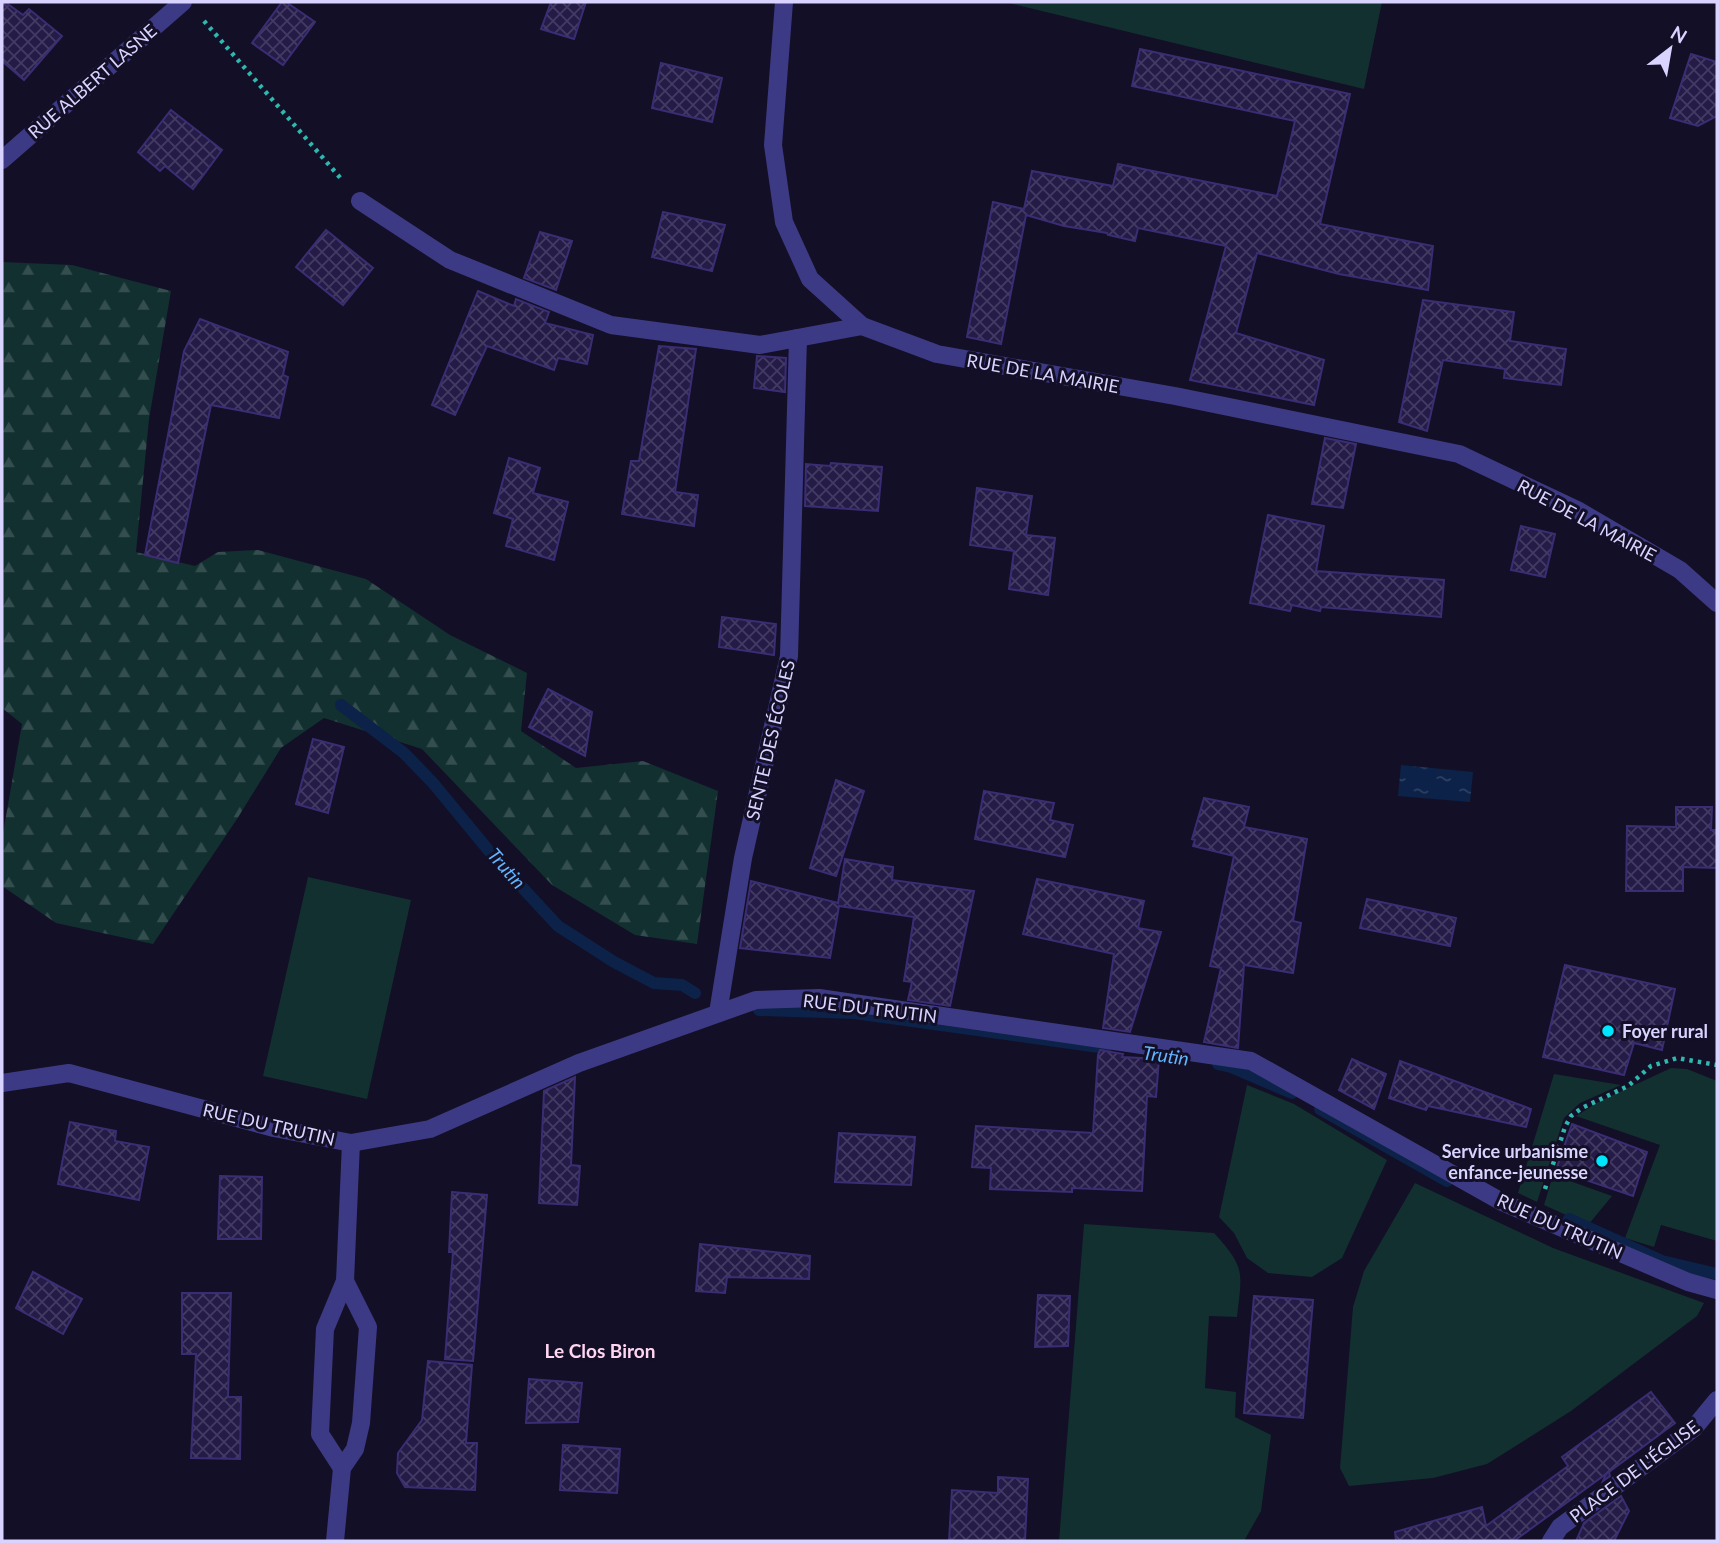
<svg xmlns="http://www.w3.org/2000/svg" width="1719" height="1543" font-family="Lato,sans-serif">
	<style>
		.grass { fill: #12302f }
		.forest { fill: url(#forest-firs) }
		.water { fill: url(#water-ripples) }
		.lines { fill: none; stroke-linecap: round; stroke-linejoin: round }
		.stream { stroke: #0c2248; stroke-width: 12 }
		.building { fill: url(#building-cross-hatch); stroke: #3b2d73; stroke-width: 2 }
		.path { stroke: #2fb8b0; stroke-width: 4.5; stroke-dasharray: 3.5 5; stroke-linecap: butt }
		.minor { stroke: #3d3a85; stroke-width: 18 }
		.poi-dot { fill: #00e5ff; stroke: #130f26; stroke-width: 2.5 }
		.labels { text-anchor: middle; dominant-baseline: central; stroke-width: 6; stroke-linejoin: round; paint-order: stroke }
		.street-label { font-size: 18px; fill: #d9d4ff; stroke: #130f26 }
		.poi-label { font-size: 18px; font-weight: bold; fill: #d9d4ff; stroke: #130f26; text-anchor: start }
		.water-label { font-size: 19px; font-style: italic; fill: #62b6ff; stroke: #130f26 }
		.neighbourhood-label { font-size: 19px; font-weight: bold; fill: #ffd6f0; stroke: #130f26 }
	</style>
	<defs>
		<pattern id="forest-firs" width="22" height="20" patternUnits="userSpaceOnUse" patternTransform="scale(1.75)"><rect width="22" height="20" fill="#12302f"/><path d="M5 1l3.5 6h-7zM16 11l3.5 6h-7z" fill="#344d4e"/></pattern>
		<pattern id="water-ripples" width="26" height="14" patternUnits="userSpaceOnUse" patternTransform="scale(1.75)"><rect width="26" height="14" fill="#0c2248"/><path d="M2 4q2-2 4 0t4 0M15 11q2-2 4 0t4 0" fill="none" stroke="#2f4163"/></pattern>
		<pattern id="building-cross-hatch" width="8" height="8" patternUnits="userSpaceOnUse" patternTransform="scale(1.75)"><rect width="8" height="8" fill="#241b47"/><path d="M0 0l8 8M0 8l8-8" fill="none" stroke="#433b63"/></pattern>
	</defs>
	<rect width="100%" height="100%" fill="#130f26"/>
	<g class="grass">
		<polygon points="1005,2 1382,2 1364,89"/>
		<polygon points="308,877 411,900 367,1099 263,1076"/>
		<polygon points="1671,1068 1687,1069 1717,1081 1717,1241 1661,1225 1654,1247 1625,1238 1660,1145 1576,1116 1600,1101"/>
		<polygon points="1554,1074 1621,1085 1580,1103 1564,1118 1537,1202 1518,1193"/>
		<polygon points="1247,1085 1294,1104 1387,1160 1342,1258 1312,1277 1268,1273 1247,1258 1234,1233 1219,1217"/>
		<polygon points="1553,1175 1612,1196 1588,1225 1544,1205"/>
		<polygon points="1415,1183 1553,1248 1704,1303 1697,1316 1571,1411 1487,1464 1433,1478 1349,1486 1340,1468 1353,1307 1364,1271"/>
		<path d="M1084,1224L1214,1233C1246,1268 1242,1272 1237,1317L1209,1316L1205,1388L1236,1392L1235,1417L1271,1435L1261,1511L1244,1541H1059Z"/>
	</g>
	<polygon class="forest" points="2,262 72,265 171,291 149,419 136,552 195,566 218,552 258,550 366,579 450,635 527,673 521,731 576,768 643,761 718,791 697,944 635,935 552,885 422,749 324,718 281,748 237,819 153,944 56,923 2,886 2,839 22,724 2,708"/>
	<polygon class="water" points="1401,765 1473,772 1470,802 1398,796"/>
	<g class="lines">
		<g class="stream">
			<polyline points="341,705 404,753 433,783 494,857 558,926 614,962 654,983 682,985 695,993"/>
			<polyline points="759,1010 854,1013 1106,1048"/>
			<polyline points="1218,1064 1231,1067 1292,1093"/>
			<polyline points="1320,1109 1447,1181"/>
			<polyline points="1569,1219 1662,1261 1717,1274"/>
		</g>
	</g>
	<g class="building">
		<polygon points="2,2 5,2 23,15 29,9 62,36 24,80 2,61"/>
		<polygon points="282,2 286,2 315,22 283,65 252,43"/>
		<polygon points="551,2 586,2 574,39 541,29"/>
		<polygon points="1140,49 1350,94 1320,224 1433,246 1428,290 1339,274 1257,253 1236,333 1324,360 1314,405 1190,380 1226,246 1138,228 1135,241 1108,235 1107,233 1064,226 1026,215 1001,344 967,337 993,202 1024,209 1032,171 1113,186 1118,164 1277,196 1295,121 1132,86"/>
		<polygon points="1691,54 1717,62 1717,116 1698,126 1670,118"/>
		<polygon points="661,63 722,78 712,122 652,108"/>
		<polygon points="171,110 222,150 193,189 165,166 160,171 138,152"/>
		<polygon points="663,212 725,225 712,271 652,257"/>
		<polygon points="326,230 373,268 343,305 296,267"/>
		<polygon points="540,232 572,241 556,290 524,278"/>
		<polygon points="478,291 514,306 516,299 549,312 545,323 593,335 587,364 558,358 554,370 487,346 455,415 432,405"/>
		<polygon points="1423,300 1514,312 1510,341 1566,349 1561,385 1504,378 1505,369 1443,360 1427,431 1399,422"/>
		<polygon points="200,319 288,352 283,375 288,377 279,418 211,405 178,563 145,555 184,351"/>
		<polygon points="659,346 696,349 675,492 698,495 694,526 622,514 631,461 639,461"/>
		<polygon points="757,356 786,358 785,392 754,388"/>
		<polygon points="1325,438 1356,444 1343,508 1312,504"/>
		<polygon points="509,458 540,468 533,493 568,502 554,560 506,546 513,519 494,513"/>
		<polygon points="831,463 882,467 878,511 805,506 806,464 830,466"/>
		<polygon points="977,488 1032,496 1026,535 1055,538 1048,595 1009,589 1014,551 970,545"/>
		<polygon points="1268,515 1324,526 1316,571 1444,580 1441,617 1321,607 1320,611 1292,605 1290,611 1250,603"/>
		<polygon points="1521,526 1555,534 1545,577 1511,570"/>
		<polygon points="722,617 776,624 774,655 719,647"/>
		<polygon points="548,689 592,712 585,756 529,727"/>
		<polygon points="313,739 344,747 328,813 296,804"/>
		<polygon points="836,780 864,791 836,876 810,868"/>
		<polygon points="984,791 1054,803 1050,820 1073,825 1065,857 975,839"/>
		<polygon points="1204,798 1249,807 1244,827 1307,839 1293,921 1301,923 1293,973 1244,965 1238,1048 1204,1042 1221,968 1210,966 1234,856 1193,846 1195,840 1192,839"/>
		<polygon points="1676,807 1712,807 1711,830 1717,830 1717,868 1683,867 1683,891 1626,891 1627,826 1676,827"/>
		<polygon points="845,859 893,867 892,880 974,891 950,1006 908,1000 912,982 904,981 914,917 839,906 830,958 740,948 751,881 838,903"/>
		<polygon points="1037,879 1144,901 1138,928 1161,932 1130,1032 1103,1028 1114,954 1023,934"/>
		<polygon points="1367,899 1456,918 1450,946 1360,928"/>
		<polygon points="1565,965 1675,989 1662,1050 1634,1043 1624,1075 1543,1057"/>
		<polygon points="1100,1050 1123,1054 1122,1057 1159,1059 1156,1097 1147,1096 1142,1191 1072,1188 1072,1192 990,1189 991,1168 972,1167 976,1126 1093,1133 1098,1055"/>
		<polygon points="1352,1059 1386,1074 1374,1109 1339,1090"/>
		<polygon points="1400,1061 1531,1109 1526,1127 1428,1106 1426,1110 1389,1098"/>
		<polygon points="575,1077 571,1165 580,1166 577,1205 539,1203 544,1091"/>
		<polygon points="70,1122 116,1131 115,1141 149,1147 139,1200 58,1184"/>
		<polygon points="1572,1124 1647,1152 1633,1196 1556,1170"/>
		<polygon points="839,1133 915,1137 911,1185 835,1182"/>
		<polygon points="220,1176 262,1177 261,1239 218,1239"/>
		<polygon points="452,1192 487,1195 473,1361 445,1359 453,1252 449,1252"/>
		<polygon points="700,1244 810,1256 809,1279 727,1277 725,1293 696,1291"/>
		<polygon points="33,1272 82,1299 63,1334 16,1308"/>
		<polygon points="182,1293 231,1293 228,1397 241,1397 240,1459 191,1458 196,1354 182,1354"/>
		<polygon points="1038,1295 1070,1296 1068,1346 1035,1347"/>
		<polygon points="1254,1296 1313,1300 1303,1418 1244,1413"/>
		<polygon points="428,1361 472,1365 466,1443 477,1443 475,1490 405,1487 397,1473 398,1453 422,1420"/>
		<polygon points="529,1379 582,1383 578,1422 526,1423"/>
		<polygon points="1651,1392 1675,1423 1609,1472 1610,1476 1603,1481 1606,1474 1514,1541 1396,1541 1395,1532 1482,1507 1486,1526 1568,1466 1562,1457"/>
		<polygon points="563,1445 620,1449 617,1493 560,1490"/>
		<polygon points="998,1477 1028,1479 1025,1541 949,1541 952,1490 998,1493"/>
		<polygon points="1621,1496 1629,1511 1614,1541 1576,1541 1584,1523"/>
	</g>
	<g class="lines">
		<g class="path">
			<polyline points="204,21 343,181"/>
			<polyline points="1545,1189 1565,1127 1571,1116 1582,1108 1628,1086 1651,1066 1677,1058 1717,1065"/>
		</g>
		<g class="minor">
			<polyline points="784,2 773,145 784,222 810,279 862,326"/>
			<polyline points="2,160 183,2"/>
			<polyline points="360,201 450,260 611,325 760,345 862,326 937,354 1175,396 1459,454 1579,511 1680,570 1717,603"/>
			<polyline points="718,1013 743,858 789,656 798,338"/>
			<polyline points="2,1083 69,1073 274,1128 351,1143 430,1129 579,1063 756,1000 819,998 1251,1061 1502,1202 1688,1282 1717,1290"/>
			<polyline points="342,1468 320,1434 325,1329 345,1281 351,1143"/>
			<polyline points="335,1541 342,1468 355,1449 361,1423 368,1327 345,1281"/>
			<polyline points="1551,1541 1560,1527 1694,1428 1717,1400"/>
		</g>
	</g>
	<g class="poi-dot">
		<circle cx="1608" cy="1031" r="7"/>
		<circle cx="1602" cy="1161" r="7"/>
	</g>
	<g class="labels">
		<g class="street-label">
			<text transform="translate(92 81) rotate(-41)">RUE ALBERT LASNE</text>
			<text transform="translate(1043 373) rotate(10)">RUE DE LA MAIRIE</text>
			<text transform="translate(1587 520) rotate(28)">RUE DE LA MAIRIE</text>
			<text transform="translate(770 740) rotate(-77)">SENTE DES ÉCOLES</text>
			<text transform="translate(870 1008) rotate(7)">RUE DU TRUTIN</text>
			<text transform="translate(269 1124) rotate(13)">RUE DU TRUTIN</text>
			<text transform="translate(1560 1226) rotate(24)">RUE DU TRUTIN</text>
			<text transform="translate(1634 1471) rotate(-37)">PLACE DE L'ÉGLISE</text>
		</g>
		<g class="poi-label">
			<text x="1622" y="1031">Foyer rural</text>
			<text x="1588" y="1151" text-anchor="end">Service urbanisme<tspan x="1588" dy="21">enfance-jeunesse</tspan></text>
		</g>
		<g class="water-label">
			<text transform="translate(507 868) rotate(49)">Trutin</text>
			<text transform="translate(1166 1055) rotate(8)">Trutin</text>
		</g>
		<g class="neighbourhood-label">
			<text x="600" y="1350">Le Clos Biron</text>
		</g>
	</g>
	<rect width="1719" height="1543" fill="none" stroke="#d9d4ff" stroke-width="7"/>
	<g transform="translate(1670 49) rotate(31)" stroke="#130f26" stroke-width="5" paint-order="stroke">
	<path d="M0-5L12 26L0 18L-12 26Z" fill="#d9d4ff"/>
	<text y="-10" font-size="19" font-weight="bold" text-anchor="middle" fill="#d9d4ff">N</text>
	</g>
</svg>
